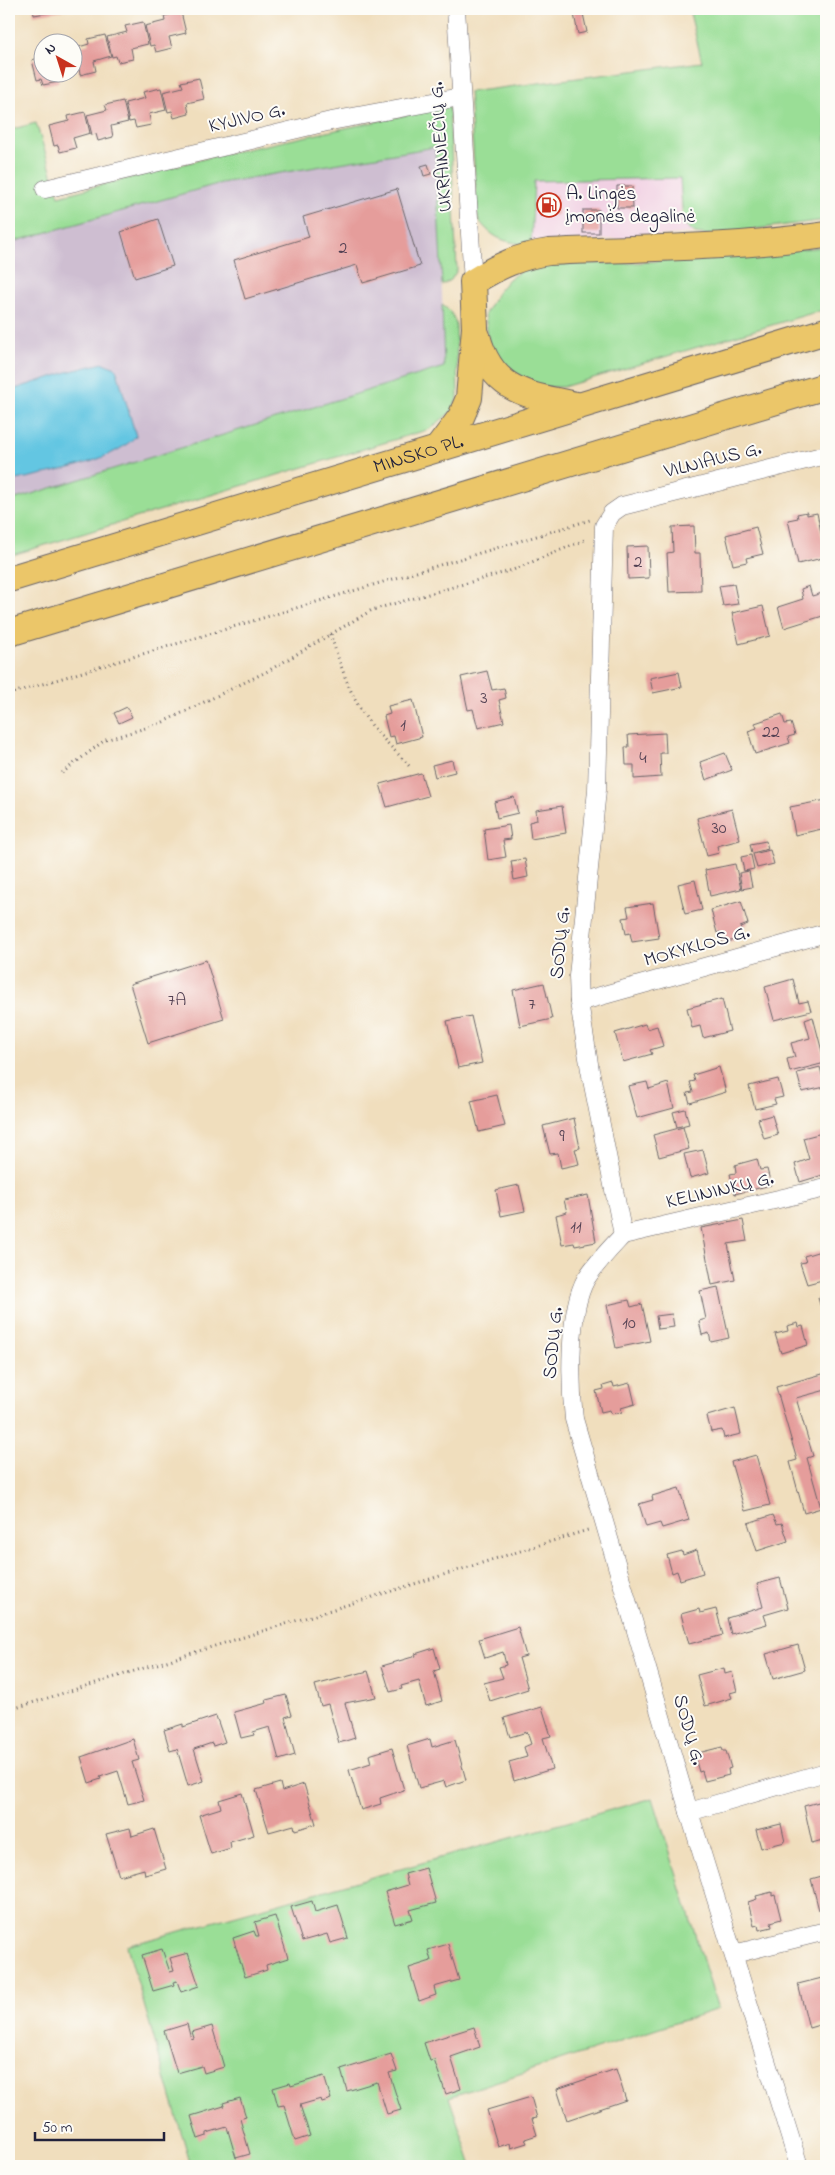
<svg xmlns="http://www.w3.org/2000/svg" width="835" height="2175" font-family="'Indie Flower',sans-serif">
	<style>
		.built { fill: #f1d0e3 }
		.industrial { fill: #cebed1 }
		.green { fill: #9ade96; stroke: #5e8068 }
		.water { fill: #64c6e2; stroke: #43748e }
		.building { fill: #e59d9b }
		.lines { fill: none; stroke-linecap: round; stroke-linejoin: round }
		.minor-casing { stroke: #6a6468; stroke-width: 19 }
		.highway-casing { stroke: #6a6468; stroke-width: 28 }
		.path { stroke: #6a6468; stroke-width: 3; stroke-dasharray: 1 4; stroke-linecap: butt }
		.minor { stroke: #fff; stroke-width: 18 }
		.highway { stroke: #ebc669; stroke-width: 26 }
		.labels { text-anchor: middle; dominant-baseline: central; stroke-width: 4; stroke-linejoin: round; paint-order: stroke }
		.number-label { font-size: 18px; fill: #534153 }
		.street-label { font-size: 20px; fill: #22223b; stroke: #fdfcf7 }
		.poi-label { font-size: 20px; fill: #22223b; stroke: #fdfcf7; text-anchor: start }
	</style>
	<rect width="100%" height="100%" fill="#fdfcf7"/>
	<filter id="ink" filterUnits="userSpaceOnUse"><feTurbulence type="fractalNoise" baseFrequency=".02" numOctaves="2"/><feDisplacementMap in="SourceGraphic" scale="10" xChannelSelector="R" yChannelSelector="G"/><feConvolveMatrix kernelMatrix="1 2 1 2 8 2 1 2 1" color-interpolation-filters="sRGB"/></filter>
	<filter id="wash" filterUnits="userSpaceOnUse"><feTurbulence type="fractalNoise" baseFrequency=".0096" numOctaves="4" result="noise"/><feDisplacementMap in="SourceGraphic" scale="20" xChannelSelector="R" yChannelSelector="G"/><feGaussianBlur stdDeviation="1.12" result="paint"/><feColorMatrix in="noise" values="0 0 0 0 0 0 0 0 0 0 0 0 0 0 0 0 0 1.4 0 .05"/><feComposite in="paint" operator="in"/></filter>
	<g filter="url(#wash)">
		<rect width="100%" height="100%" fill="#f0debd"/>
		<polygon class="built" points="680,178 681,217 683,223 695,233 531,245 534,181"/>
		<polygon class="industrial" points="436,147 445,367 9,501 9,243 221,183"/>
		<g class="green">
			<path d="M689,9H826V220L708,235L695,233L683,223L680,178L534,181L531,245C506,242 494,241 478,219L469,92L702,62Z"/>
			<polygon points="449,106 457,270 451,280 442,285 435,147 221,183 9,243 9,130 36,123 59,196 219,155"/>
			<polygon points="826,247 826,309 563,387 542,387 518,380 490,352 485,314 497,293 509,279 522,270 549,264 633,263"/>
			<path d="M442,305C451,311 454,316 456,326L458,397L452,411L430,429L9,556V501L444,367Z"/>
			<polygon points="653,1798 718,2009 449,2097 472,2166 191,2166 127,1946"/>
		</g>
		<path class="water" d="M103,363L116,368L136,436C112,463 47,473 12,481L9,479V391L67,372Z"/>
		<g id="blocks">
			<g class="building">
				<polygon points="33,9 63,9 63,10 34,15"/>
				<polygon points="573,9 582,9 587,32 578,34"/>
				<polygon points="181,12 186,33 169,37 172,48 156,52 154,45 150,46 145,26 165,21 164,16"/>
				<polygon points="143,22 148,44 131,48 133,59 118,62 116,56 112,57 107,37 127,32 125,26"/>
				<polygon points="105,35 111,56 94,61 96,71 80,75 79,68 74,69 72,67 72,49 89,44 88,39"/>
				<polygon points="42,57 42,72 56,72 59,82 43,85 41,79 37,80 32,60"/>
				<polygon points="199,78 204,99 187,103 189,114 174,118 172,111 168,112 163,92 183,87 181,82"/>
				<polygon points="161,88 166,110 149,114 151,125 136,128 134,121 129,122 125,103 145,98 143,92"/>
				<polygon points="123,101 128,122 111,126 113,137 98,141 96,134 92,135 87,115 107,110 105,105"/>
				<polygon points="85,112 90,133 73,138 76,148 60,152 58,145 54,146 49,126 69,121 68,116"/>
				<polygon points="428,164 431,174 424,176 421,166"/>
				<polygon points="617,186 632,186 633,208 617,208"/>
				<polygon points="397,189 420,266 363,283 357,265 245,299 234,260 309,237 303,217"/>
				<polygon points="557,195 558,215 540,216 539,196"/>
				<rect x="583" y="210" width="16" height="23"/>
				<polygon points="158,219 173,266 135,278 121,232"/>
				<polygon points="807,512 807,515 817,513 826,557 798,564 788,520 798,518 797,514"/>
				<polygon points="694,526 695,553 700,553 701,591 669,592 667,553 673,552 672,527"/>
				<polygon points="756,527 763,554 746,558 747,562 733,565 726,535"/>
				<polygon points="648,546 649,578 628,579 627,547"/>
				<polygon points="734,584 738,604 723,606 719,586"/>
				<polygon points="809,586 812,596 826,592 826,615 784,628 778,607 803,599 801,589"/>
				<polygon points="763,606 770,636 739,644 732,613"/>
				<polygon points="487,671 492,690 504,688 506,698 499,700 504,722 478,728 473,709 468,710 461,677"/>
				<polygon points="679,672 682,687 653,693 650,678"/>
				<polygon points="413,700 422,737 396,744 394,736 389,737 384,716 390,714 388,706"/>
				<polygon points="127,707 132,717 119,723 114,713"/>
				<polygon points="782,714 785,724 791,723 795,735 788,737 790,743 755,754 748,731 757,728 755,723"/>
				<polygon points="665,733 666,753 660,753 661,777 634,779 634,765 626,765 625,747 629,747 628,735"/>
				<polygon points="725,753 732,770 706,780 700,762"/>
				<polygon points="452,760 455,772 435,777 432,765"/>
				<polygon points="421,773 428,796 387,807 380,784"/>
				<polygon points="514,797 518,813 497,818 494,802"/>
				<polygon points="826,800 826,828 795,835 790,807"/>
				<polygon points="562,806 566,833 531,839 529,822 537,820 536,810"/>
				<polygon points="732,809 740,840 717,846 719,853 707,856 697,818"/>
				<polygon points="509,825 511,839 503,840 506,857 488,860 484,829"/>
				<polygon points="766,841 768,849 752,853 750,844"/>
				<polygon points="770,850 774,864 757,868 753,854"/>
				<polygon points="751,855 754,869 744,871 741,857"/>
				<polygon points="525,859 528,877 514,880 511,861"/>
				<polygon points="735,864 741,889 710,896 705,870"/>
				<polygon points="749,871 752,887 742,889 739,873"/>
				<polygon points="695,880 702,910 685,914 678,884"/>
				<polygon points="741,901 748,924 740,927 743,938 723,943 720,932 717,933 711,910"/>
				<polygon points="653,903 659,938 632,942 630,933 626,934 623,918 629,917 627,907"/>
				<polygon points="206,960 224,1019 148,1043 130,984"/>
				<polygon points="793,979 799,1003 808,1001 811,1011 774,1020 765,987"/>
				<polygon points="544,983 552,1019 520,1026 513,990"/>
				<polygon points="722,999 730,1031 703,1038 700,1026 692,1028 687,1008"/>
				<polygon points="471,1016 482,1063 458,1068 447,1021"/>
				<polygon points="813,1017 825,1063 790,1072 787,1059 795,1057 791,1043 810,1038 805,1020"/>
				<polygon points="645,1024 647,1029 657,1026 663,1046 650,1050 652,1054 623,1062 615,1033"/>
				<polygon points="719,1067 726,1092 690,1103 687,1093 693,1092 690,1082 695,1081 693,1075"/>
				<polygon points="820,1067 825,1087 802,1092 797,1073"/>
				<polygon points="778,1079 783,1097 774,1099 776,1104 755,1109 749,1086"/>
				<polygon points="647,1082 649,1089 668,1083 674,1108 637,1118 628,1086"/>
				<polygon points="497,1095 505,1126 479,1132 471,1101"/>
				<polygon points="685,1109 689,1124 677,1127 673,1112"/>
				<polygon points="772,1115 778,1135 764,1139 758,1119"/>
				<polygon points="574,1118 580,1148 575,1149 579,1164 561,1168 558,1153 550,1154 543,1126"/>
				<polygon points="683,1127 689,1149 659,1157 653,1135"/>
				<polygon points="826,1132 826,1174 800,1182 795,1164 809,1159 803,1138"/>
				<polygon points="703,1150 709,1173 690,1178 684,1154"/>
				<polygon points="757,1159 760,1170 767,1169 771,1185 735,1194 730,1174 736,1173 735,1165"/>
				<polygon points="519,1185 525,1211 501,1216 496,1190"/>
				<polygon points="588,1195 596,1242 575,1246 574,1243 562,1245 556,1215 567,1212 564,1200"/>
				<polygon points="743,1220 747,1241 728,1244 735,1280 712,1285 701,1228"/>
				<polygon points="824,1250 826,1255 826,1279 807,1284 800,1263 806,1262 804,1256"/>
				<polygon points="718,1287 729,1338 711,1342 709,1333 702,1335 699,1321 706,1319 700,1291"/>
				<polygon points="826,1295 826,1324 818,1298"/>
				<polygon points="629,1300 631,1307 642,1304 650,1341 616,1348 607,1305"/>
				<polygon points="672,1314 674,1327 658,1329 656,1316"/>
				<polygon points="798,1323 799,1327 803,1326 808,1345 781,1353 775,1334 788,1331 787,1326"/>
				<polygon points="826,1373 826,1390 796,1398 813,1456 807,1458 821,1508 804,1513 790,1462 797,1460 776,1387"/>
				<polygon points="613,1383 614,1387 630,1383 635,1404 621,1408 622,1412 611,1414 610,1410 601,1412 596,1391 604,1389 603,1386"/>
				<polygon points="735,1408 741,1434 724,1438 722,1430 711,1432 707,1416"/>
				<polygon points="756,1455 770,1505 745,1511 731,1462"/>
				<polygon points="679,1488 689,1520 662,1528 660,1523 646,1527 639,1504 653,1500 652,1496"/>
				<polygon points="773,1515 777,1524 782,1523 788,1541 757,1551 748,1523"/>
				<polygon points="697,1550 703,1573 680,1580 677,1571 672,1573 667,1555 682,1551 683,1555"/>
				<polygon points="780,1578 788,1608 764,1615 767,1624 731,1634 727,1618 763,1607 757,1584"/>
				<polygon points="699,1609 700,1613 716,1609 723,1635 689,1644 681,1614"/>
				<polygon points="518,1627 526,1656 519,1658 528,1689 490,1701 484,1683 503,1678 499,1667 506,1665 503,1652 485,1658 479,1639"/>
				<polygon points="798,1645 805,1670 773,1679 766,1654"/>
				<polygon points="434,1648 440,1669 434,1671 442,1701 426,1706 419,1681 401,1686 402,1689 390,1692 382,1666 416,1656 415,1654"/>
				<polygon points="724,1668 725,1674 732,1672 737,1691 730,1693 732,1698 705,1706 697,1675"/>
				<polygon points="368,1671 376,1697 345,1703 355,1738 339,1743 328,1704 321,1706 315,1685"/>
				<polygon points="286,1695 292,1715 285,1717 295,1755 279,1760 270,1727 253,1732 254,1735 241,1738 234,1712 267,1703 266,1700"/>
				<polygon points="542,1707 551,1736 543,1738 552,1769 514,1781 509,1762 527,1757 524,1747 531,1744 527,1732 510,1737 504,1718"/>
				<polygon points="216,1716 225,1742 213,1746 212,1743 194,1749 204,1781 188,1786 177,1749 170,1751 164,1730 183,1724 183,1727"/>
				<polygon points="133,1739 139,1760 132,1762 144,1800 128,1804 118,1771 100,1777 101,1779 89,1783 81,1757"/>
				<polygon points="430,1739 432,1747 455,1740 466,1780 446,1787 444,1781 419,1788 407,1746"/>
				<polygon points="722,1747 723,1751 726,1751 731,1768 728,1769 729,1775 705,1781 702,1771 699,1772 695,1758 699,1756 698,1753"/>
				<polygon points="392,1748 404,1790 380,1798 381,1804 361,1810 349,1770 371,1763 369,1755"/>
				<polygon points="280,1783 282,1791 304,1784 316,1824 295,1830 294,1825 269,1832 256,1790"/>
				<polygon points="242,1793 254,1835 230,1842 231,1848 211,1854 199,1815 221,1808 219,1800"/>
				<polygon points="826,1800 826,1832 824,1833 826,1839 812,1843 804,1806"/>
				<polygon points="781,1824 785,1842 761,1848 756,1830"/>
				<polygon points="130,1828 132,1836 154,1829 166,1869 145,1875 144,1869 119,1876 106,1834"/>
				<polygon points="426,1868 436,1903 410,1910 413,1919 395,1924 385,1892 408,1885 405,1874"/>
				<polygon points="822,1876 823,1879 826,1878 826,1908 819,1910 811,1879"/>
				<polygon points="772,1892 772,1896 775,1895 781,1919 771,1922 772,1927 759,1930 758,1925 754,1926 748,1902 757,1899 756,1896"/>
				<polygon points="312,1901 315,1912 338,1905 348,1938 330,1943 327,1934 302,1941 291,1907"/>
				<polygon points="275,1916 288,1958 266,1965 267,1970 245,1977 233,1938 254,1931 256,1936 259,1936 255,1922"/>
				<polygon points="448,1944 459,1980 434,1987 436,1995 419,2001 409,1968 431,1961 428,1950"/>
				<polygon points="162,1949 170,1972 174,1971 170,1958 188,1953 199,1986 181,1992 177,1981 173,1982 174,1985 153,1991 142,1955"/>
				<polygon points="826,1977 826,2023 809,2028 798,1984"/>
				<polygon points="187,2024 191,2039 194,2038 192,2032 212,2026 224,2067 204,2073 202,2066 177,2073 164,2031"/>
				<polygon points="474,2027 480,2047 451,2057 461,2089 446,2094 434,2060 430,2061 424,2043"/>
				<polygon points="391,2054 397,2071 389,2073 401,2110 387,2114 377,2082 347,2091 341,2070"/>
				<polygon points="616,2069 626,2100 567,2120 557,2089"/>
				<polygon points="324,2076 331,2099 322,2102 321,2099 300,2105 310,2136 295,2141 284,2105 278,2106 273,2088 290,2083 291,2086"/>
				<polygon points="531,2097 537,2118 532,2119 537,2135 525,2139 527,2143 511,2148 510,2143 498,2147 487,2110"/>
				<polygon points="240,2098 246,2117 240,2119 250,2154 236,2158 227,2127 207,2133 207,2136 198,2139 191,2116 224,2106 223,2103"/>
			</g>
		</g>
	</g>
	<g filter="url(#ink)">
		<use href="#blocks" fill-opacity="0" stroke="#6a6468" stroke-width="1"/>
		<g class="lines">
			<g class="minor-casing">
				<g id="minor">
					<polyline points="456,9 473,282"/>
					<polyline points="45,189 331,121 460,97"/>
					<polyline points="579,1002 826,933"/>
					<polyline points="623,1235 826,1188"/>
					<polyline points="689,1812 826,1772"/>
					<polyline points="734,1954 826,1931"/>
					<path d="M799,2166L689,1812L574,1419C570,1383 568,1311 586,1279C596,1263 610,1249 623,1235L590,1070L579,1002L578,976L597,790L604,526L612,513L622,506L826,455"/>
				</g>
			</g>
			<g class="highway-casing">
				<g id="highway">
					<path d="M477,336C492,392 527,395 576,405"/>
					<path d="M438,448L461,417L469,398L475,328L473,282C498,266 520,256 549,252C641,248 735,248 826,235"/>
					<path id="s1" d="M9,579L826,331"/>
					<polyline points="9,633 826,386"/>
				</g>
			</g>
			<g class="path">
				<path d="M330,634C341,665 350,698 370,723C382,739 397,752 410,767"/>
				<polyline points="9,694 590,520"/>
				<polyline points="62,773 105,740 159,724 268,671 372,610 513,570 587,539"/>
				<polyline points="9,1710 591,1529"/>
			</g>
			<use href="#minor" class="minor"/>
			<use href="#highway" class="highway"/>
		</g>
	</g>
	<defs>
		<g id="fuel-ring" transform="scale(1.25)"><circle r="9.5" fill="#fdfcf7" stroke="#c8321e" stroke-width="1.5"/><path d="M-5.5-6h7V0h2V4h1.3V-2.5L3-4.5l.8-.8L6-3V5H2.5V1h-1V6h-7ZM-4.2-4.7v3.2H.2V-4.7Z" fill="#c8321e"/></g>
	</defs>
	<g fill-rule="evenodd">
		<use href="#fuel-ring" x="549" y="205"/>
	</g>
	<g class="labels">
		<g class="number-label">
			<text x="343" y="249">2</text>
			<text x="638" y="563">2</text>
			<text x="484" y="699">3</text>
			<text x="403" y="726">1</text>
			<text x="771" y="733">22</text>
			<text x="643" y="759">4</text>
			<text x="719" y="829">30</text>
			<text x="177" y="1001">7A</text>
			<text x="532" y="1005">7</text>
			<text x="562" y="1137">9</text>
			<text x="576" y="1228">11</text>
			<text x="629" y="1324">10</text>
		</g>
		<g class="street-label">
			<text transform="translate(247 119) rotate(-13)">KYJIVO G.</text>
			<text transform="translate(442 147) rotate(-94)">UKRAINIEČIŲ G.</text>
			<text stroke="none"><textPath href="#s1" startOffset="428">MINSKO PL.</textPath></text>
			<text transform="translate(713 461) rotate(-14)">VILNIAUS G.</text>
			<text transform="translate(561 943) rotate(-85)">SODŲ G.</text>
			<text transform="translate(697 947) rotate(-16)">MOKYKLOS G.</text>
			<text transform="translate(720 1191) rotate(-13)">KELININKŲ G.</text>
			<text transform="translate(554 1343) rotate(-85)">SODŲ G.</text>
			<text transform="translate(688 1730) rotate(74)">SODŲ G.</text>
		</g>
		<g class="poi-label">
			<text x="566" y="194">A. Lingės<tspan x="566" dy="23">įmonės degalinė</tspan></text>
		</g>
	</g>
	<rect width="835" height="2175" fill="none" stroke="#fdfcf7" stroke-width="30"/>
	<g transform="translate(58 58) rotate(321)"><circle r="24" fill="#fdfcf7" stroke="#a5a5ac"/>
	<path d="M0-4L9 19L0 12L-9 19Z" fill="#c8321e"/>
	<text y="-8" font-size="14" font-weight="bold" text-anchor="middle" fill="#22223b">N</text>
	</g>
	<path d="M35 2132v8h129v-8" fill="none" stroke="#22223b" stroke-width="2.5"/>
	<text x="42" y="2132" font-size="15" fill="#22223b" stroke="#fdfcf7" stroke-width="4" paint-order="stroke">50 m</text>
</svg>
